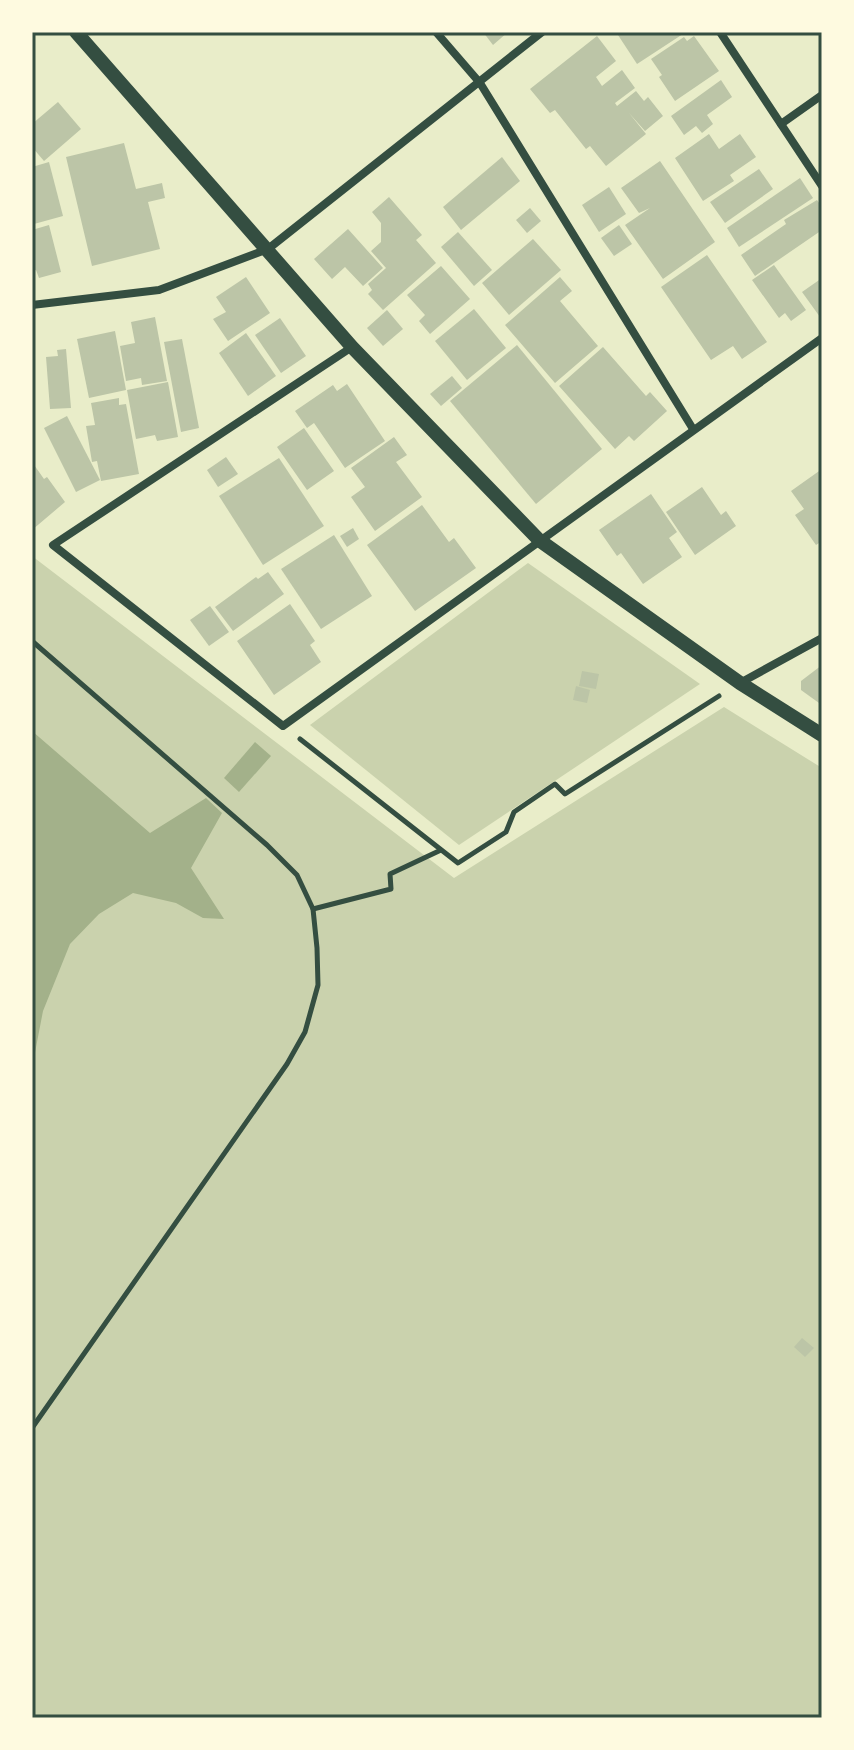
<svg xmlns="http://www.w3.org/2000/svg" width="854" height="1750" font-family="Literata,serif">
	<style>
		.green { fill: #cad2ad }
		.water { fill: #a3b18a }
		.building { fill: #bcc5a7 }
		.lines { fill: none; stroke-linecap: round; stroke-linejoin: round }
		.path { stroke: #344e41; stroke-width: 5 }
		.minor { stroke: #344e41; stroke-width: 8 }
		.tertiary { stroke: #344e41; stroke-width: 14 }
		.neatline { fill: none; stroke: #344e41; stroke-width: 3 }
	</style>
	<rect width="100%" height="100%" fill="#e9edc9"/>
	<g class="green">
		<polygon points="32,556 454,878 724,707 822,768 822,1718 32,1718"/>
		<polygon points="528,563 700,684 459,845 310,725"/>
	</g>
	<g class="water">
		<polygon points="32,731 150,833 206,798 222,813 191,868 224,919 203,918 176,903 133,893 99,914 70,944 43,1011 32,1068"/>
		<polygon points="255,742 271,756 239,792 224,778"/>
	</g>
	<g class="building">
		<polygon points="483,32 508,32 493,45"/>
		<polygon points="616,32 686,32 637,64"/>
		<polygon points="597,36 616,61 596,77 602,86 622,70 635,88 615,103 617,106 636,91 644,101 648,97 663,116 645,131 629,113 646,134 606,166 590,146 586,149 555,110 550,113 530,89"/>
		<polygon points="694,36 719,71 675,101 659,77 662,75 651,59 684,37 687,41"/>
		<polygon points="721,80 732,97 707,115 713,124 702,133 696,126 684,135 671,116"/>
		<polygon points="58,102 81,129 44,161 32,147 32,124"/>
		<polygon points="709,134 719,149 740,134 756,157 730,175 734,181 703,201 675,158"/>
		<polygon points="124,143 136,189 162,183 165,198 148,202 160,249 92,266 66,157"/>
		<polygon points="502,157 520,181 461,230 443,207"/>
		<polygon points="660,161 715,242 663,279 625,225 650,208 639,213 621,188"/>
		<polygon points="49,162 63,216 34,224 32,167"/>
		<polygon points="759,169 773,189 725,223 710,202"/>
		<polygon points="800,178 813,198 739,247 727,228"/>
		<polygon points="609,187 626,214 599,232 582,205"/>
		<polygon points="389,197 422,235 416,240 436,263 383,310 368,294 372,290 368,284 386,268 371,251 381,242 381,223 372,212"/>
		<polygon points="817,200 822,207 822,230 755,276 741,255 786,224 784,220"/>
		<polygon points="530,208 541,221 527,233 516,220"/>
		<polygon points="49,225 61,272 39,278 36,270 32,271 32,230"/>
		<polygon points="619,225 632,244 614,256 601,238"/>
		<polygon points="348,229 383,268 363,286 345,267 332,279 314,259"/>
		<polygon points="458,232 492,270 474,286 441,247"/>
		<polygon points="533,239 561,270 509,315 482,283"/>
		<polygon points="707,255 767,342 742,359 733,346 711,360 661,287"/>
		<polygon points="774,265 806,310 791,321 785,313 779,318 752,280"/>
		<polygon points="441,266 470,299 430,334 419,321 425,315 407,295"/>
		<polygon points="246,277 270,313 228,341 213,319 226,312 216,297"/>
		<polygon points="560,277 572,291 560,301 598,346 555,383 505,325"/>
		<polygon points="822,278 822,315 820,317 802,292"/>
		<polygon points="474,309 506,348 467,380 435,341"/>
		<polygon points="387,310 403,329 383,346 367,328"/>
		<polygon points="155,317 167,381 142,385 141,378 126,381 120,346 135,343 131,322"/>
		<polygon points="280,318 306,356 281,373 255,335"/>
		<polygon points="115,331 126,390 89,398 77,339"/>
		<polygon points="246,333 276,376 248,396 219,353"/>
		<polygon points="182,339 199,428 181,432 164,342"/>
		<polygon points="517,345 602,449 536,504 450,401"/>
		<polygon points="603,347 646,396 650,392 667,411 634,441 629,436 615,449 559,386"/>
		<polygon points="66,349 71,408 50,409 46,357 58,356 57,350"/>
		<polygon points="452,376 462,388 441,406 430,394"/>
		<polygon points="168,382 178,437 157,441 155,435 136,439 127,390"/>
		<polygon points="347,384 385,441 345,468 314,423 307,428 295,411 333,385 337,391"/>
		<polygon points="119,398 119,405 126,404 139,474 101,481 97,461 92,462 86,426 95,425 91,403"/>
		<polygon points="67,416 100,480 76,492 44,428"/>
		<polygon points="304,428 334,471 307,490 277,447"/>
		<polygon points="394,437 407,455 396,462 422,497 375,531 351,497 365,487 351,468"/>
		<polygon points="226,457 238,474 218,487 207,470"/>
		<polygon points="279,458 324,526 263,565 219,496"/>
		<polygon points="32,462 44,479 47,477 65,502 32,530"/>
		<polygon points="822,469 822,541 816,545 795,515 804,509 791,491"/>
		<polygon points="702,487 721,515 726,511 736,526 695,555 666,512"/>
		<polygon points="651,494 677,532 669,538 682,557 643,584 621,553 617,556 599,530"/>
		<polygon points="422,505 449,542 454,538 476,568 415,611 367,545"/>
		<polygon points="353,528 359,539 347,547 340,536"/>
		<polygon points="334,535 372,596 321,629 281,569"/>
		<polygon points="268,572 284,594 233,631 215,607 256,577 258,579"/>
		<polygon points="290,604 315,641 310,645 321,662 274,695 237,641"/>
		<polygon points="210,606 229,632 209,646 190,620"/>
		<polygon points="822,665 822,701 819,703 801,690 801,681"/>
		<polygon points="582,671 599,674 596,689 579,686"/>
		<polygon points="576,686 590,690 587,703 573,700"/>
		<polygon points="802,1338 814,1348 805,1357 794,1347"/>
	</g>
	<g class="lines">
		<g class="path">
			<polyline points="32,641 267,845 297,875 313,909 317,948 318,985 305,1032 287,1064 32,1428"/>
			<polyline points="300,739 458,863 506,832 514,812 555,784 565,794 719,696"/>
			<polyline points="313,909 391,889 390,874 441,850"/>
		</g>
		<g class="minor">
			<polyline points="436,32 480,83 693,429"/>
			<polyline points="720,32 822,186"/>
			<polyline points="781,124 822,95"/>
			<polyline points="32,305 159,290 268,249 542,32"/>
			<polyline points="352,347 53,545 283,726 822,338"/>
			<polyline points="740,683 822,638"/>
		</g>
		<polyline class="tertiary" points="76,32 352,347 539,540 740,683 822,735"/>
	</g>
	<rect width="854" height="1750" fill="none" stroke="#fefae0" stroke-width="68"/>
	<rect x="34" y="34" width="786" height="1682" class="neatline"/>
</svg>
